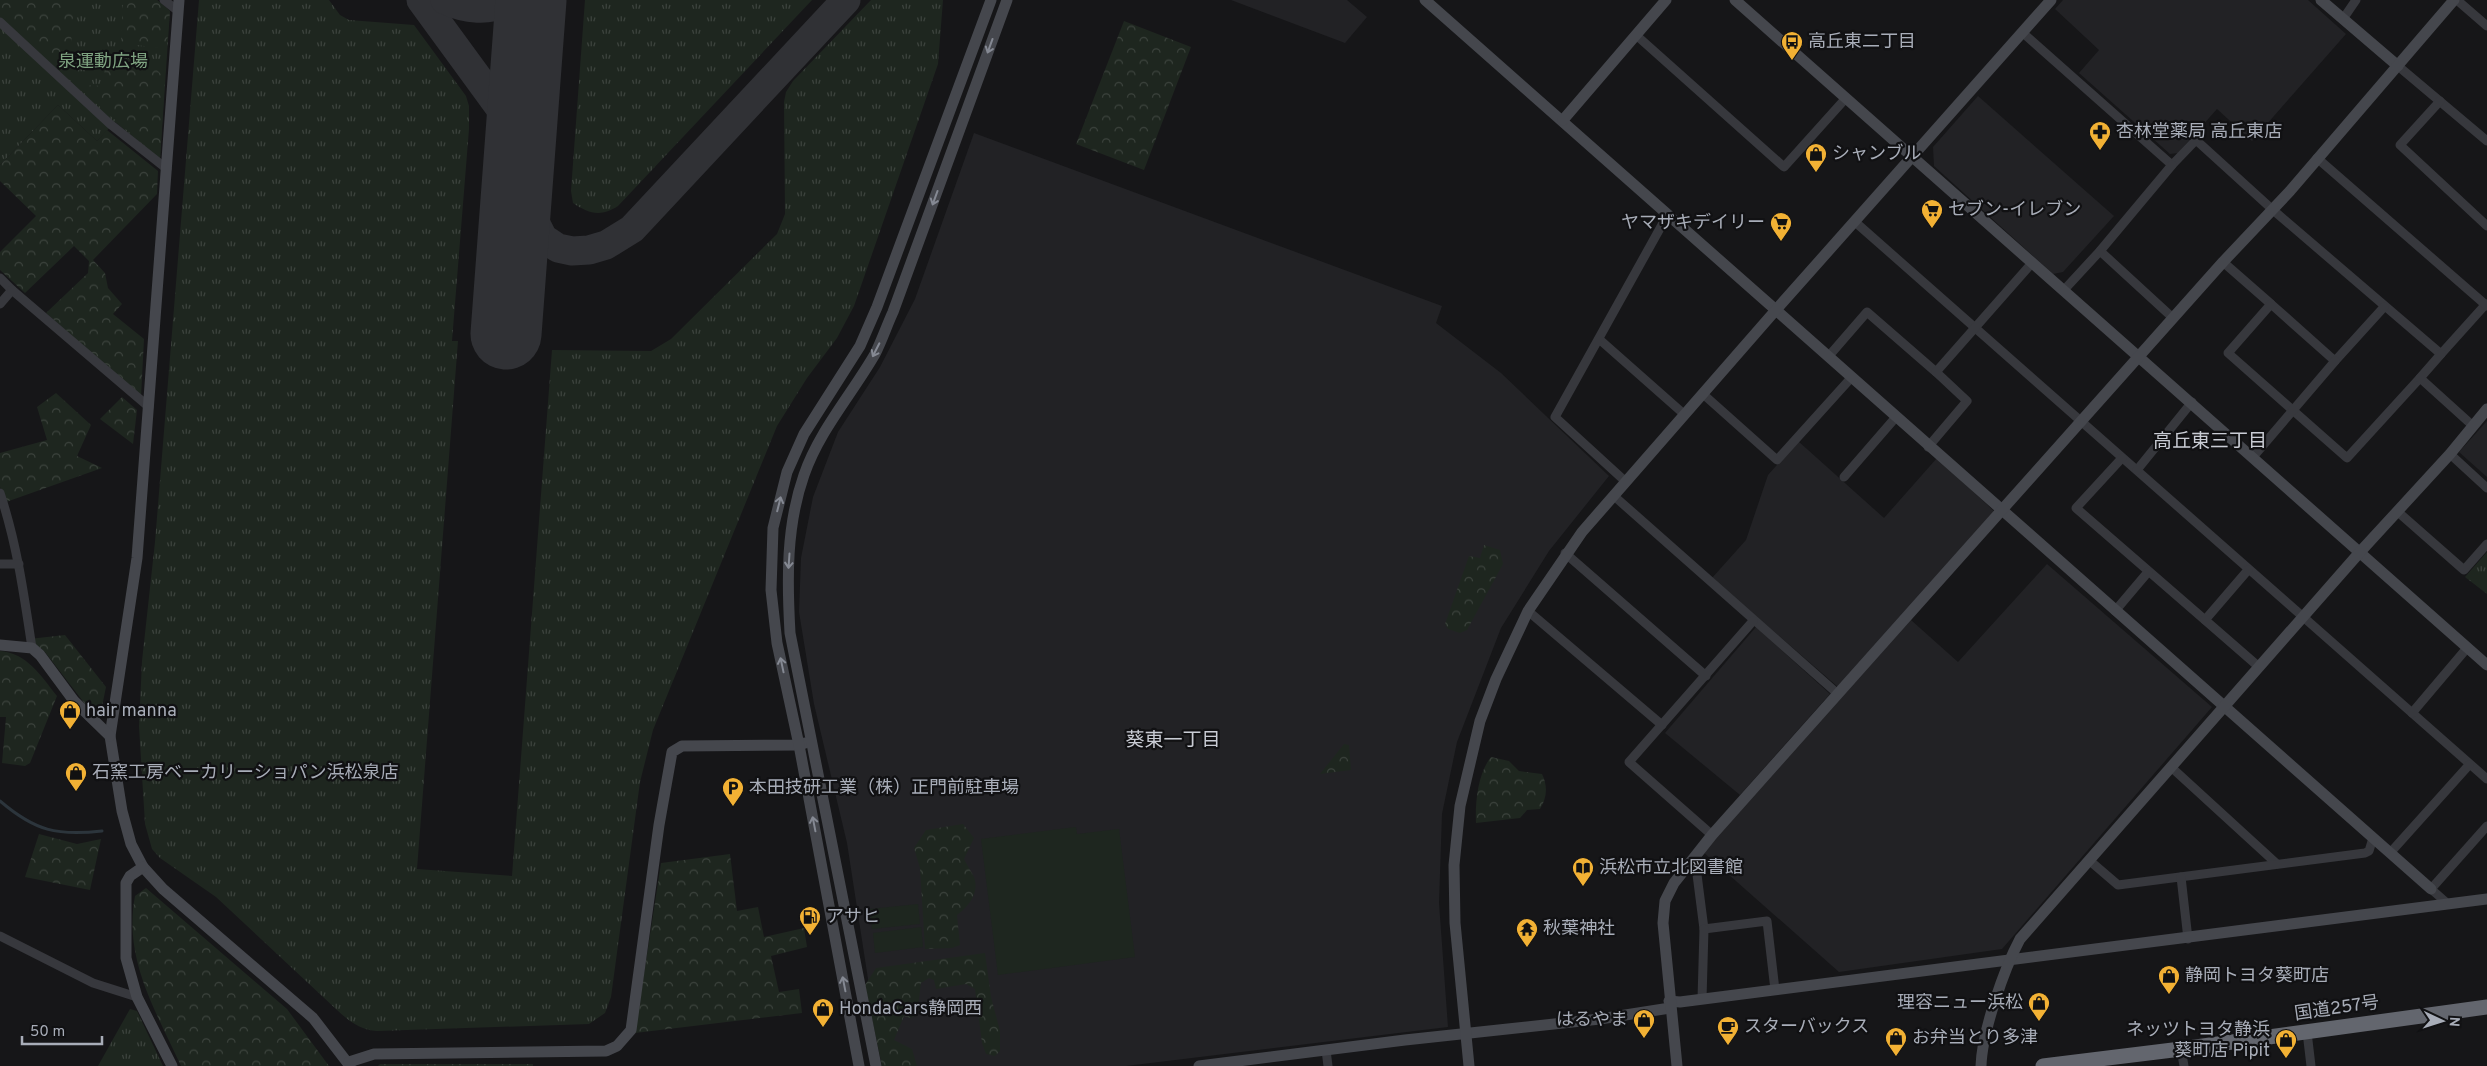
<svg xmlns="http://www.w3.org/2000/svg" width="2487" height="1066" font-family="Overpass,'Noto Sans JP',sans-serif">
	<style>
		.built { fill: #222225 }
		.grass { fill: url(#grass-tufts) }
		.forest { fill: url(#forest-crowns) }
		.garden { fill: #1e261f }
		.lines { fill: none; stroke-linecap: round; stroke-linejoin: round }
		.stream { stroke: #2c353c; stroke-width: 3 }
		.taxiway { stroke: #303135; stroke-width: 29 }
		.runway { stroke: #303135; stroke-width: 71 }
		.street { stroke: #37383d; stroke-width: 9 }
		.secondary { stroke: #45474d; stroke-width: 11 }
		.highway { stroke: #63666e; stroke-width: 15 }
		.oneway { stroke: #858993 }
		.labels { text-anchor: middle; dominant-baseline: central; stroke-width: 4.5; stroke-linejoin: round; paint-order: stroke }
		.poi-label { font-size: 18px; fill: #a8adb8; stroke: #111113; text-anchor: start }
		.park-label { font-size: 18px; fill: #7fa381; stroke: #111113 }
		.street-label { font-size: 18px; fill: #a8adb8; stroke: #111113 }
		.neighbourhood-label { font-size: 19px; fill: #c9ccd4; stroke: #111113 }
	</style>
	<defs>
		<pattern id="grass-tufts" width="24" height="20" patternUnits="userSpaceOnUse" patternTransform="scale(1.25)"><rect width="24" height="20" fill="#1e261f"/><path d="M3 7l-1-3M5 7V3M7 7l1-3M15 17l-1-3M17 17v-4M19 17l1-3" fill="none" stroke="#3c433d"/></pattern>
		<pattern id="forest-crowns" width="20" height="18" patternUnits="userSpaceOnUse" patternTransform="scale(1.25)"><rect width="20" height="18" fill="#1e261f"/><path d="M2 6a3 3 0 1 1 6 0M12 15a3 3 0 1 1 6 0" fill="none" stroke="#3c433d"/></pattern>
	</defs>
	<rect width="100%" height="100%" fill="#161618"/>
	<g class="built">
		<polygon points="1231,0 1347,0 1367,17 1345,43"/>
		<polygon points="2063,0 2308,0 2346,34 2252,141 2217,109 2178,153 2170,154 2079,73 2099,50 2055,9"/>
		<polygon points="1978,96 2114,216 2063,272 2053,274 1934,166 1933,147"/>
		<polygon points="974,133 1442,306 1436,323 1501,373 1609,476 1549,551 1501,628 1457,742 1442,814 1439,903 1448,1027 1126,1066 886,1066 868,979 847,843 814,704 799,612 801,558 813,497 838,432 880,367 915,299"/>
		<polygon points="2487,421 2487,477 2459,452"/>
		<polygon points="1798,441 1884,518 1937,458 1994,511 1838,687 1712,578 1746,540 1768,475"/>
		<polygon points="2047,564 2212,707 2002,949 1839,972 1702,851 1911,620 1958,662"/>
		<polygon points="1756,627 1830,694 1740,795 1665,733"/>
	</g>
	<g class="grass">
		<polygon points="0,0 157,0 170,11 160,159 115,122 97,141 58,105 0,165"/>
		<path d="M199,0H329L340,15L349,20L414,25L466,96L469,106V129L452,341H458L417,869L512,876L552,350L651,351L671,339L777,234L785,214L784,102L786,92L793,81L871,0H943L938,64L854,306L837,338L807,378L777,426L653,730L640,782L611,997L605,1013L589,1024L377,1031C360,1030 349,1021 337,1010L216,897L160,858L152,849L145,824L139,726L142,661L155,542Z"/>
		<path d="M585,0H812L618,206C601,217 589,214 573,203L571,191Z"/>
		<polygon points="2487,552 2487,594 2465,577"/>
		<polygon points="130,1009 137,1011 163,1066 98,1066"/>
	</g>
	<g class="forest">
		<polygon points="0,0 74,0 69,78 65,78 0,16"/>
		<polygon points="123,0 157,0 170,11 167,42 159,48 121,43"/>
		<polygon points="1124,21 1191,47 1144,170 1076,144"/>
		<polygon points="105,59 150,63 165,78 160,159 75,85 104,86"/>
		<polygon points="58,105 97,141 107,130 158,171 157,194 93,260 105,273 108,288 122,304 113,314 144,339 141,397 46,313 88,273 89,261 74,246 25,293 0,270 0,252 36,216 0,181 0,165"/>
		<polygon points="56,393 91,425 77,456 102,468 6,502 0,487 0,453 47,440 37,407"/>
		<polygon points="122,397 137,410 133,444 100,419"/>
		<polygon points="1484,545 1500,550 1503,564 1467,630 1460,633 1448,629 1445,624 1469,556 1480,558"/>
		<polygon points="65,635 106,687 101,711 92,713 45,652 29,639"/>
		<path d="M0,651C27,653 41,676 57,696L30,763L25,766L2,763L6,717H0Z"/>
		<polygon points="1344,744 1349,745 1351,770 1320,774"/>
		<path d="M1491,757L1509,761L1519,771L1542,774C1548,786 1547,798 1540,809L1527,810L1520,818L1476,823C1475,802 1478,773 1491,757Z"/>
		<path d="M963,824L974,838L964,859C967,865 971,871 974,877C980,893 968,907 957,915L960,945L952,948L925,949L920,868L914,848L926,830Z"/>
		<polygon points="39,834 77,844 101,839 90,890 25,877"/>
		<polygon points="730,854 737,911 758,907 764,937 804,928 807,947 771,956 779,992 799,989 802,1013 635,1033 661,863"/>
		<path d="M146,888L287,1009L329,1066H181C156,1011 123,959 135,896Z"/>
		<polygon points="985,953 991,997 1000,1031 1000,1051 995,1056 986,1054 982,1043 975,989 966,984 936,989 934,980 929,978 921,983 917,1015 910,1018 904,1016 894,1040 912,1049 917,1066 882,1066 865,985 876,968"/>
		<polygon points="380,1064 533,1064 533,1066 378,1066"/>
	</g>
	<g class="garden">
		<polygon points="1076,827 1077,834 1119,829 1135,957 998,975 981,839"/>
		<polygon points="918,904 920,924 872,929 870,909"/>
		<polygon points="921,927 923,947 875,953 873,933"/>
	</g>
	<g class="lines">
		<path class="stream" d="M0,801C35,831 57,836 102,831"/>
		<g class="taxiway">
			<polyline points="421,0 505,115 519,154 526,204 543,238 558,248 572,251 589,250 606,245 632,229 846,0"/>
			<path d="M445,0C464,9 491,13 509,0"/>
		</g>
		<polyline class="runway" points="506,334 531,0"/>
		<g class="street">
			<polyline points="164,0 178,11"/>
			<polyline points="2457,0 2487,26"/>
			<polyline points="2343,19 2356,0"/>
			<polyline points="0,22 110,124 167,169"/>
			<polyline points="2023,33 2172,165 2196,140 2273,210 2441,354 2486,304"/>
			<polyline points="1636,35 1784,167 1846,98"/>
			<polyline points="2398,66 2487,141"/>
			<polyline points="2440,101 2400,145 2487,226"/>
			<polyline points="2317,158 2487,306"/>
			<polyline points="1854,221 2487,779"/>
			<polyline points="2100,251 2173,318"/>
			<polyline points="2223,262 2271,304"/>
			<polyline points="0,278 12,290 0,304"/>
			<polyline points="12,290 149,407"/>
			<polyline points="2064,290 2100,251 2172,165"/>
			<polyline points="2384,307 2335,361 2271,304 2228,353 2347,458 2420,378"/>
			<polyline points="1599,339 1685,415"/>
			<polyline points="2441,354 2420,378 2472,425"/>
			<polyline points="1828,357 1867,312 1936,372"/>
			<polyline points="1703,394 1777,460 1851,378"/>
			<polyline points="1928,447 1967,401 1936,372 2032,263"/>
			<polyline points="2450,454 2487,488"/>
			<polyline points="2253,457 2335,361"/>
			<polyline points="2122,458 2076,508 2205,620"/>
			<polyline points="2137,470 2192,402"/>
			<polyline points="1844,477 1896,417"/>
			<polyline points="1626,482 1555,417 1668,214"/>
			<path d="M0,493C17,544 24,595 32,648"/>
			<polyline points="1614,496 1838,694"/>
			<polyline points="2398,512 2464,570 2487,544"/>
			<polyline points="1565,553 1706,676"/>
			<polyline points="0,564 19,564"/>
			<polyline points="2248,570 2205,620 2259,667"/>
			<polyline points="1528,611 1662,725"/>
			<polyline points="2115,611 2148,572"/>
			<polyline points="2412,713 2467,648"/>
			<polyline points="2171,767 2277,864"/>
			<polyline points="1712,835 1629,762 1753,621"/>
			<polyline points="2390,853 2469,765"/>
			<polyline points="1695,859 1704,929 1767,921 1775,990"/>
			<polyline points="2090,861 2118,885 2365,853 2369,851 2373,838"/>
			<polyline points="2181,877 2188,939"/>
			<polyline points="2448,904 2431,889 2487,826"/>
			<polyline points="0,936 93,983 137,997"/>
			<polyline points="1702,999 1704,929"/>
			<polyline points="2307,1032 2311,1066"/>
			<polyline points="2181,1049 2184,1066"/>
			<polyline points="1326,1050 1328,1066"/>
		</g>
		<g class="secondary">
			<polyline points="179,0 137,558 110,736 122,811 131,844 143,867 163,889 313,1018 350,1066"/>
			<polyline points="1425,0 2431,889"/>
			<polyline points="1735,0 2487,665"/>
			<polyline points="2321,0 2398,66"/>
			<polyline points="1563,120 1666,0"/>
			<polyline points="0,645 32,648 40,655 74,701 110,736"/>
			<polyline points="143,867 130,876 126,883 126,958 137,997 172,1066"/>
			<polyline points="1669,1001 1680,1002 2487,899"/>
			<polyline points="349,1062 374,1054 606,1051 617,1046 631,1030 659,825 672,752 682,746 799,745 805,743"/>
			<polyline points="859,1066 799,745 777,643 771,590 773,528 787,472 804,434 860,346 877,307 991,0"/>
			<path d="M876,1066L790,633C787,580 786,526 804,475C819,431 852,394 875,354C882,340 887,325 893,312L1007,0"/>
			<polyline points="1199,1066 1405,1040 1600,1019 1670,1008"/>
			<polyline points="1469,1066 1455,923 1454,865 1460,806 1480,721 1496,679 1528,611 1582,532 1775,311 2051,0"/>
			<polyline points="1677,1066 1663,923 1665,901 1674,883 1712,835 2223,262 2290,191 2454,0"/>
			<path d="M1981,1066C1982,1032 2004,969 2020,939L2360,552L2450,454L2487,409"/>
		</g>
		<polyline class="highway" points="2043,1066 2181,1049 2487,1007"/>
	</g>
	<defs><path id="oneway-shaft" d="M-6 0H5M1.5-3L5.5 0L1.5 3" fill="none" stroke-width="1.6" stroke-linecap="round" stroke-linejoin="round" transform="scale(1.25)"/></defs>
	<g class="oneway">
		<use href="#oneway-shaft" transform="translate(990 46) rotate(110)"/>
		<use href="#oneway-shaft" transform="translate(935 198) rotate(110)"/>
		<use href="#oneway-shaft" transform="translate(876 350) rotate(117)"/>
		<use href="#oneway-shaft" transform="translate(779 504) rotate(-76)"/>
		<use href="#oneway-shaft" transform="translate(789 561) rotate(94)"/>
		<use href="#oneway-shaft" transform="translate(782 665) rotate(-102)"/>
		<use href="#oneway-shaft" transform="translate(814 824) rotate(-101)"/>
		<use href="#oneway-shaft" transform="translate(844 984) rotate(-101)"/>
	</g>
	<defs>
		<g id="bus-pin" transform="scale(1.125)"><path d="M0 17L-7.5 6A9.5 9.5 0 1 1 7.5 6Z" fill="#f2b134" stroke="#111113"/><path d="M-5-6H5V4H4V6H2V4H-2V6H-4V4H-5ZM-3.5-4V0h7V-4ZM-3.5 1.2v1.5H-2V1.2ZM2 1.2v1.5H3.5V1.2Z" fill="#111"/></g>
		<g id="pharmacy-pin" transform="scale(1.125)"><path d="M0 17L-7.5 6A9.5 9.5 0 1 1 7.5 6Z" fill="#f2b134" stroke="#111113"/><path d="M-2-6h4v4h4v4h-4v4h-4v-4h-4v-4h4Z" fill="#111"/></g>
		<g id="shop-pin" transform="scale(1.125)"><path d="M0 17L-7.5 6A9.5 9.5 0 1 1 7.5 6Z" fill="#f2b134" stroke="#111113"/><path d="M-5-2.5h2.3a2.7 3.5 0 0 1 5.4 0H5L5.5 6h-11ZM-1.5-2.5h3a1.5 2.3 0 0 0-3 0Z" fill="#111"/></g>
		<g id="supermarket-pin" transform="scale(1.125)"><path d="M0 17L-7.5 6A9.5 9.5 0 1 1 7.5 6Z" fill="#f2b134" stroke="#111113"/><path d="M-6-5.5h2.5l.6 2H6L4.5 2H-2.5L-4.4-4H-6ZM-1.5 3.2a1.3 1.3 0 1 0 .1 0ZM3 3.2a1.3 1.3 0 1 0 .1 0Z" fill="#111"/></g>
		<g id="parking-pin" transform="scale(1.125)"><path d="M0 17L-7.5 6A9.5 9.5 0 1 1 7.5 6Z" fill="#f2b134" stroke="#111113"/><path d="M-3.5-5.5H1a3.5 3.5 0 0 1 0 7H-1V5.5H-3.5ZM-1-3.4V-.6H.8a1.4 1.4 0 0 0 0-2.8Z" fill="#111"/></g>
		<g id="library-pin" transform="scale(1.125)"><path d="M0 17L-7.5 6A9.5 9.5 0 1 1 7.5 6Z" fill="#f2b134" stroke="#111113"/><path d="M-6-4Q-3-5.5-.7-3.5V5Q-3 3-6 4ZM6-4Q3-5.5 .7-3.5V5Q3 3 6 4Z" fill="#111"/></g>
		<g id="fuel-pin" transform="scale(1.125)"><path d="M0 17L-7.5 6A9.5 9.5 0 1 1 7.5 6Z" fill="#f2b134" stroke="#111113"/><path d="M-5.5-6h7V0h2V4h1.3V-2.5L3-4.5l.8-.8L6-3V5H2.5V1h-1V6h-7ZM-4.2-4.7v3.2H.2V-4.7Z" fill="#111"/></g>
		<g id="temple-pin" transform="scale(1.125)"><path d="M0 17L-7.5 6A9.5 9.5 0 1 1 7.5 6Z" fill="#f2b134" stroke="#111113"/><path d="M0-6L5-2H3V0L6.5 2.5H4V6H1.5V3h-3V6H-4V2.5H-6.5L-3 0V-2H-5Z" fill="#111"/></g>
		<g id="cafe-pin" transform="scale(1.125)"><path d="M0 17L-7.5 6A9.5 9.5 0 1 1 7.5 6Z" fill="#f2b134" stroke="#111113"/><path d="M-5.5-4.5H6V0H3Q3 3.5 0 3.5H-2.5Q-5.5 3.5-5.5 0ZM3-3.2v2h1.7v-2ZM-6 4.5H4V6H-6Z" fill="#111"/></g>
	</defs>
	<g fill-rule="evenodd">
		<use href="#bus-pin" x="1792" y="42"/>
		<use href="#pharmacy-pin" x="2100" y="132"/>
		<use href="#shop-pin" x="1816" y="154"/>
		<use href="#supermarket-pin" x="1932" y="210"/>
		<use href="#supermarket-pin" x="1781" y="223"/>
		<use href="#shop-pin" x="70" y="711"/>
		<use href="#shop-pin" x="76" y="773"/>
		<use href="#parking-pin" x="733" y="788"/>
		<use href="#library-pin" x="1583" y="868"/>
		<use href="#fuel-pin" x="810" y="917"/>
		<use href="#temple-pin" x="1527" y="929"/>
		<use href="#shop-pin" x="2169" y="976"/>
		<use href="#shop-pin" x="2039" y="1003"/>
		<use href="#shop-pin" x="823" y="1009"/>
		<use href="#shop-pin" x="1644" y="1020"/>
		<use href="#cafe-pin" x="1728" y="1027"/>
		<use href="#shop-pin" x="1896" y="1038"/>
		<use href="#shop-pin" x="2286" y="1040"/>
	</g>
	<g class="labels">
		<g class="poi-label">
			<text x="1808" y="42">高丘東二丁目</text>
			<text x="2116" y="132">杏林堂薬局 高丘東店</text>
			<text x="1832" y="154">シャンブル</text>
			<text x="1948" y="210">セブン-イレブン</text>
			<text x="1765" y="223" text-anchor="end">ヤマザキデイリー</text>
			<text x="86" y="711">hair manna</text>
			<text x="92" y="773">石窯工房ベーカリーショパン浜松泉店</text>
			<text x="749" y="788">本田技研工業（株）正門前駐車場</text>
			<text x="1599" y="868">浜松市立北図書館</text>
			<text x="826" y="917">アサヒ</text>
			<text x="1543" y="929">秋葉神社</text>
			<text x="2185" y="976">静岡トヨタ葵町店</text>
			<text x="2023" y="1003" text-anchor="end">理容ニュー浜松</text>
			<text x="839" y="1009">HondaCars静岡西</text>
			<text x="1628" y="1020" text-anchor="end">はるやま</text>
			<text x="1744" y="1027">スターバックス</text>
			<text x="2270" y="1030" text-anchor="end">ネッツトヨタ静浜<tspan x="2270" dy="21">葵町店 Pipit</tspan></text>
			<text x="1912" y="1038">お弁当とり多津</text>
		</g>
		<g class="park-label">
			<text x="103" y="62">泉運動広場</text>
		</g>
		<g class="street-label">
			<text transform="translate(2337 1009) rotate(-8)">国道257号</text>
		</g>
		<g class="neighbourhood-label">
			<text x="2210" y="442">高丘東三丁目</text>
			<text x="1173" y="741">葵東一丁目</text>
		</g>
	</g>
	<g transform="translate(2442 1021) rotate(94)" stroke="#111113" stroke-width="4" paint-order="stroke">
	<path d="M0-4L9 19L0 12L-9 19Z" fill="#a8adb8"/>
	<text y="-8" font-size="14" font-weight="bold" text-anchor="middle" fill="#a8adb8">N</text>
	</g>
	<path d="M22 1036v8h80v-8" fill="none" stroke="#a8adb8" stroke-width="2.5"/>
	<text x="30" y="1036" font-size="15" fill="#a8adb8" stroke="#111113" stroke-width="4" paint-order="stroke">50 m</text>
</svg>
